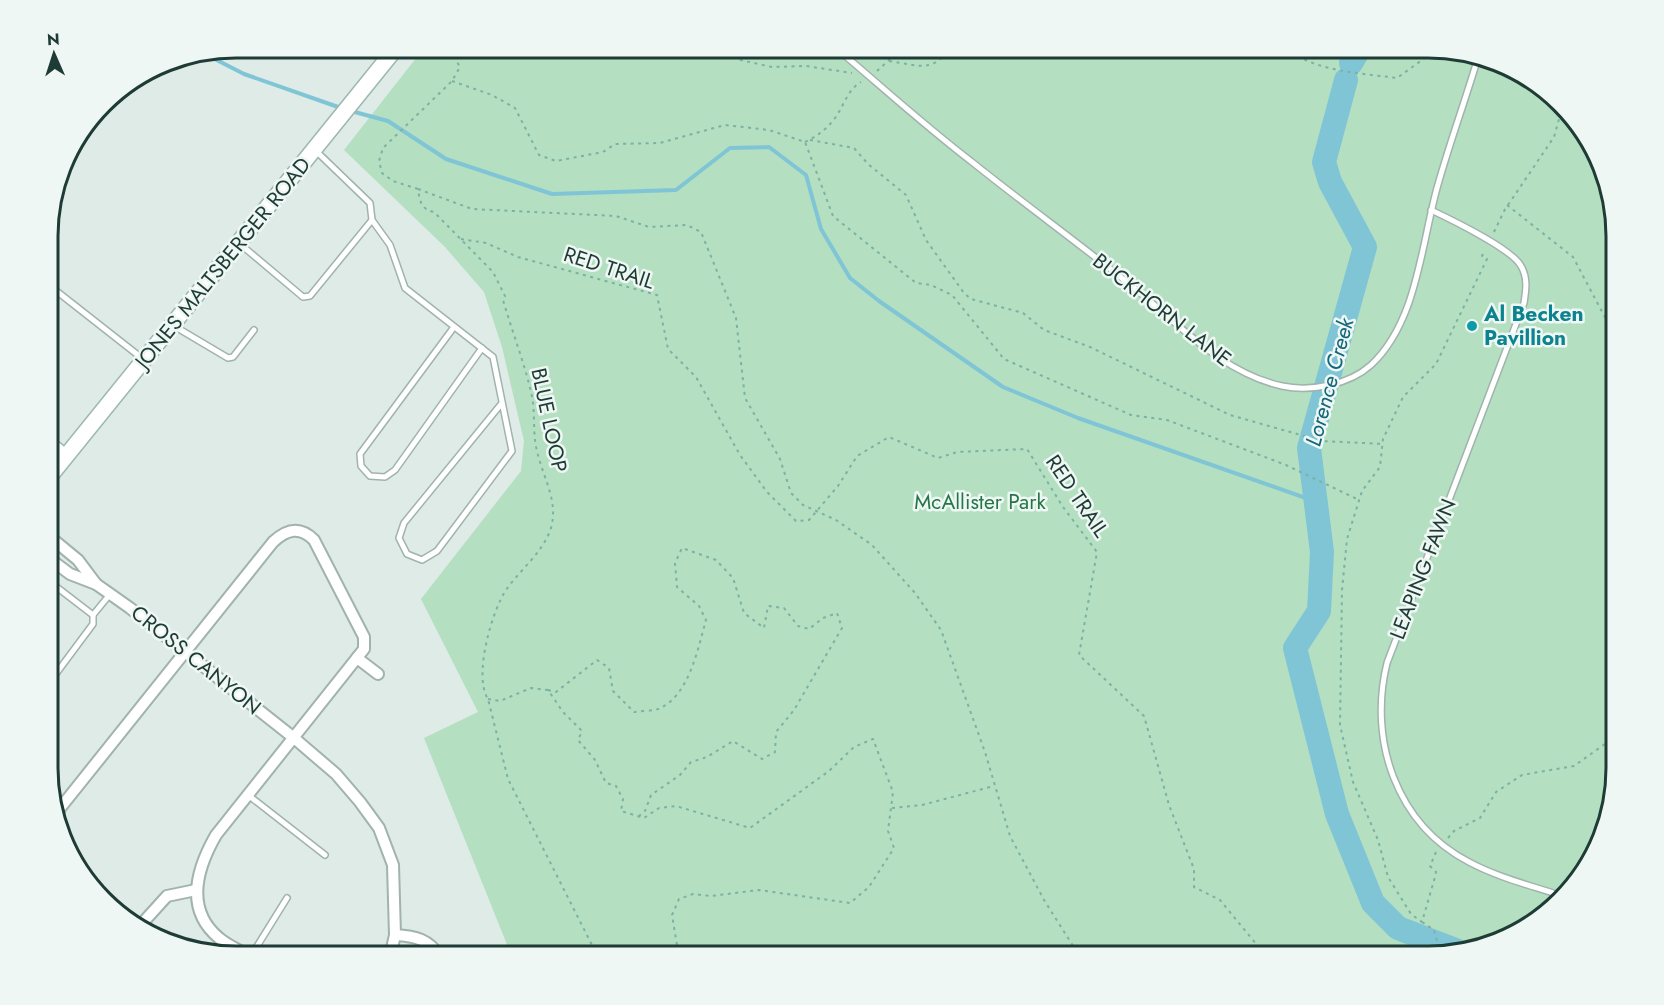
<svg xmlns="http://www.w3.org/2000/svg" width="1664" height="1005" font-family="Jost,sans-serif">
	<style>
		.green { fill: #b4dfc1 }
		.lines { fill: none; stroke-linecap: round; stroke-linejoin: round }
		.stream { stroke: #80c5d6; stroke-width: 4 }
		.river { stroke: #80c5d6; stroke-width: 24 }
		.lane-casing { stroke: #a1b3ad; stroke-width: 8 }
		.street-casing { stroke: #a1b3ad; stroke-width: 14 }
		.secondary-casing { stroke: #9cb8af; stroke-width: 18 }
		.path { stroke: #7bb2a3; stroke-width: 2; stroke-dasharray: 3 4.5; stroke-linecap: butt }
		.lane { stroke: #fff; stroke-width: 5 }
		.street { stroke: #fff; stroke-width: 10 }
		.secondary { stroke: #fff; stroke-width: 15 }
		.culture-dot { fill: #0f9aa8; stroke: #eef7f3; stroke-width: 2 }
		.labels { text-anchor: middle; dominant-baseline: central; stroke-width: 5; stroke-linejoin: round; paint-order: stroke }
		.street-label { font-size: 21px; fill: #1e3c35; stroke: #eef7f3 }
		.culture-label { font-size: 21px; font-weight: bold; fill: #0d838f; stroke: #eef7f3; text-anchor: start }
		.park-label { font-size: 21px; fill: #257647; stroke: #eef7f3 }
		.water-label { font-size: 22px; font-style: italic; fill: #13677c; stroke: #eef7f3 }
		.rim { fill: none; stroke: #1e3c35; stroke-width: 3 }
	</style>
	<rect width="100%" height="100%" fill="#deebe6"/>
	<polygon class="green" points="424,48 1428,48 1522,73 1591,142 1616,223 1616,781 1591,863 1522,932 1440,957 512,957 424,738 478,712 421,599 521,471 524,441 502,347 484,292 445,247 344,150"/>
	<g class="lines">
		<g class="stream">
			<polyline points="205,54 244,74 341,108"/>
			<polyline points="351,111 388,121 446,159 552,194 676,190 730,148 769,147 806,175 821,229 850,278 879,301 1003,387 1078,418 1317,502"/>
		</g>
		<g class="river">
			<polyline points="1351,63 1360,48"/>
			<polyline points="1346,80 1324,162 1330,182 1365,247 1309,448 1322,552 1319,611 1295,648 1337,814 1373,903 1398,928 1458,951"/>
		</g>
		<g class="lane-casing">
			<g id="lane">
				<path d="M836,48C881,86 925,126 972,162C1023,203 1077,242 1128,283C1175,320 1221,373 1282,386C1310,392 1349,385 1371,365C1417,322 1421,246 1437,188C1449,145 1464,104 1477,61"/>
				<polyline points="316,151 370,203 372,220 390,245 405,288 493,357 512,451 437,551 422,560 407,554 399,538 404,523 502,403"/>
				<path d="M1431,210C1450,219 1512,249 1521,266C1528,278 1526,290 1524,303L1387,663C1368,740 1396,824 1469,862C1497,877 1529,885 1559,895"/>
				<polyline points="240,244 303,297 310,296 372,220"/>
				<polyline points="50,286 143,359"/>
				<polyline points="174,326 228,358 233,357 254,330"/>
				<polyline points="454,327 360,454 361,466 370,476 385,477 395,470 482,348"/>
				<polyline points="50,582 93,615 93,624 55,675 50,675"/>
				<polyline points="93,615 111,593"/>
				<polyline points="248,795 325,855"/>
				<polyline points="251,956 287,898"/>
			</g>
		</g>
		<g class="street-casing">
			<g id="street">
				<polyline points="50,537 78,560 96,584"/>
				<polyline points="50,559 70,574 96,584 130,608 294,738 336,774 360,802 379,828 393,865 395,935 390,957"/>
				<polyline points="357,658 378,674"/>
				<path d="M57,812L273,542C287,529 300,526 314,540L364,637V649L216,835C197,868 184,909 219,938C228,946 241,951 252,957"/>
				<polyline points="138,928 167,896 196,890"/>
				<path d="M395,935C415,936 429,939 440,957"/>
			</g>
		</g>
		<g class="secondary-casing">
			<g id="secondary">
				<polyline points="50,445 65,457"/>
				<polyline points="50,476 396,48"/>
			</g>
		</g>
		<g class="path">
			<path d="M459,48L457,62L460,67L452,81L383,148L379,161L382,173L393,181L418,189C420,202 421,209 434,212L493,272L505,296L503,300C512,331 524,362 531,392C536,411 532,432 537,451C543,478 560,503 550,531C541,554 520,570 506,590C492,611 473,676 488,699L508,779L598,957"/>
			<polyline points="600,48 619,48"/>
			<polyline points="642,48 674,53 681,48"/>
			<polyline points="721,48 736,59 772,67 806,66 852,73"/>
			<path d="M1285,48C1316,72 1360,73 1397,78L1436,50"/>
			<path d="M889,61C919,65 931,74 950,48"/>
			<polyline points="877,71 889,60 895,48"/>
			<polyline points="452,81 492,95 515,108 539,155 556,161 603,152 615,144 660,143 725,125 769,130 805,142 833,216 916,283 931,285 952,295 1004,359 1131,415 1167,420 1286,465 1359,500"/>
			<polyline points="810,140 854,148 868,164 906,195 926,240 964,293 971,299 1023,313 1044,330 1090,347 1230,415 1322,441 1383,444"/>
			<path d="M805,142C817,136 827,129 835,118C844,106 847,90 861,82"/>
			<polyline points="418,189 472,209 616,216 649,227 687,225 701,232 736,318 745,398 780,459 791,493 803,505 836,520 872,545 915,593 941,630 985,752 1010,836 1044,900 1080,957"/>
			<polyline points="1508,205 1554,137 1561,112"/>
			<polyline points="1494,232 1507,205 1573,257 1616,338"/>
			<polyline points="461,239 486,243 518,257 657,295 668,349 696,377 740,455 767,492 796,521 809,520 838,486 857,456 889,437 938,458 957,452 1027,449 1063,507 1097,552 1079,655 1144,716 1169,805 1194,869 1194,887 1220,900 1257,945 1260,957"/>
			<path d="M548,690L556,692L597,660L609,668L613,691L634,712C641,711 651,711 658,709C689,697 698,648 706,620L699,606L677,587L675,563L682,548L716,560L733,578L744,613L764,628L768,606L784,608L798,626L809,629L823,618L837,613L842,628L794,710L776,732L775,752L762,759L733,741L707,757L691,762L680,775L651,795L645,811L639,816"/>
			<polyline points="488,699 500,701 531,688 548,690 563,712 582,731 578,740 595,760 606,783 616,786 623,799 621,811 644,818 659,808 676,806 750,828 829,771 854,747 873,739 893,792 888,831 894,848 869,887 850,903 759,890 711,896 693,894 679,899 672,915 679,957"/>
			<polyline points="892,808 922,805 994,786"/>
			<polyline points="1448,838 1454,831 1480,818 1496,792 1522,775 1574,766 1616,736"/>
			<polyline points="1436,852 1430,866 1436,872 1435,877 1422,922 1411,914 1388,877 1378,840 1353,782 1340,725 1342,590 1347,539 1362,491 1380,467 1383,439 1403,397 1436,364 1487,259 1482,256 1485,250"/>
			<polyline points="1422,922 1434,930 1441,956"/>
		</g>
		<use href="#lane" class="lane"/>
		<use href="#street" class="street"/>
		<use href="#secondary" class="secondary"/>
	</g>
	<circle class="culture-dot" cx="1472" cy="326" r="6"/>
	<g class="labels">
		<g class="street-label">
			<text transform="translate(223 263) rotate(-51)">JONES MALTSBERGER ROAD</text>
			<text transform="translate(609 268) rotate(18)">RED TRAIL</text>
			<text transform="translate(1162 310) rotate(38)">BUCKHORN LANE</text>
			<text transform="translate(549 420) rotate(78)">BLUE LOOP</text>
			<text transform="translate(1077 496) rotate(56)">RED TRAIL</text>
			<text transform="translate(1423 569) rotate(-69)">LEAPING FAWN</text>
			<text transform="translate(196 660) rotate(39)">CROSS CANYON</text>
		</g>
		<g class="culture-label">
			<text x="1484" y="314">Al Becken<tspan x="1484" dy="24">Pavillion</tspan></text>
		</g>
		<g class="park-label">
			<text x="980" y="502">McAllister Park</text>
		</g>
		<g class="water-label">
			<text transform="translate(1329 382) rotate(-75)">Lorence Creek</text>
		</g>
	</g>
	<path d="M0 0H1664V1005H0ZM236 58H1428A178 178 0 0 1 1606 236V768A178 178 0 0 1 1428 946H236A178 178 0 0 1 58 768V236A178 178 0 0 1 236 58Z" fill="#eef7f3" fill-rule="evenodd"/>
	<path class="rim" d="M236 58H1428A178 178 0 0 1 1606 236V768A178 178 0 0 1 1428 946H236A178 178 0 0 1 58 768V236A178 178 0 0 1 236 58Z"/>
	<g transform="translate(54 54) rotate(357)" stroke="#eef7f3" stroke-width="4.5" paint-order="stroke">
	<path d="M0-4.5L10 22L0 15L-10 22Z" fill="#1e3c35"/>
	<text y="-9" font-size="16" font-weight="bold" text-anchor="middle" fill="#1e3c35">N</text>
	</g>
</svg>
